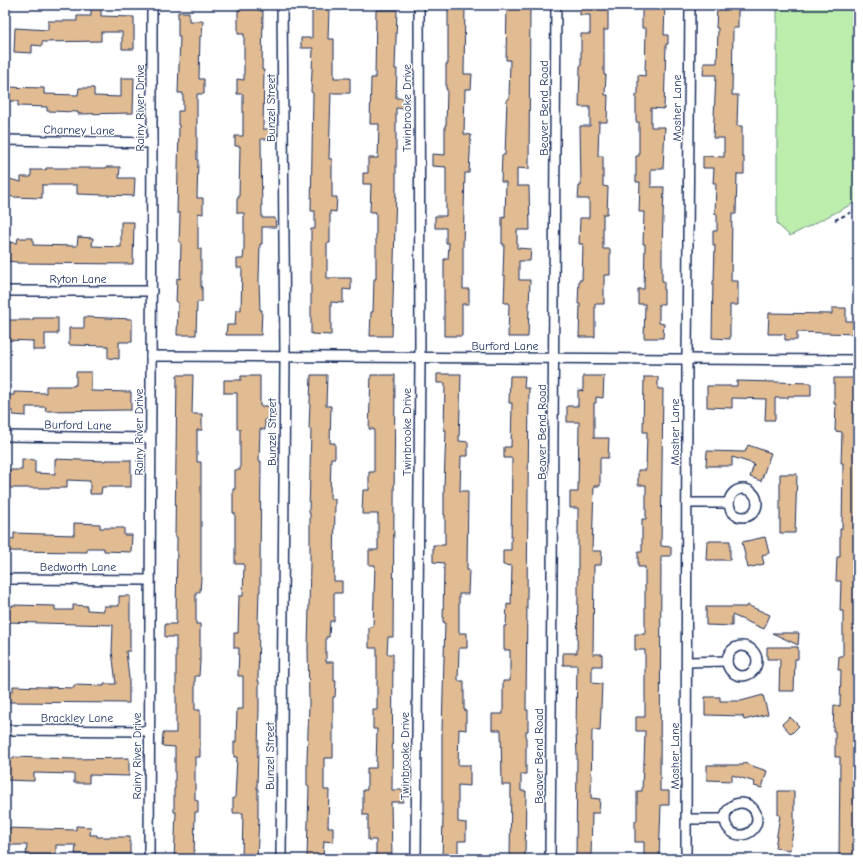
<svg xmlns="http://www.w3.org/2000/svg" width="863" height="864" font-family="'Comic Neue',sans-serif">
	<style>
		.green { fill: #bcedac; stroke: #6c8e85 }
		.building { fill: #e1bb92; stroke: #1b2f5e }
		.lines { fill: none; stroke-linecap: round; stroke-linejoin: round }
		.street-casing { stroke: #1b2f5e; stroke-width: 12 }
		.path { stroke: #1b2f5e; stroke-width: 2; stroke-dasharray: 4 3; stroke-linecap: butt }
		.street { stroke: #fff; stroke-width: 9 }
		.labels { text-anchor: middle; dominant-baseline: central; stroke-width: 3; stroke-linejoin: round; paint-order: stroke }
		.street-label { font-size: 12px; fill: #1b2f5e; stroke: #fff }
	</style>
	<rect width="100%" height="100%" fill="#fff"/>
	<filter id="ink" filterUnits="userSpaceOnUse"><feTurbulence type="fractalNoise" baseFrequency=".025" numOctaves="2"/><feDisplacementMap in="SourceGraphic" scale="8" xChannelSelector="R" yChannelSelector="G"/><feConvolveMatrix kernelMatrix="1 2 1 2 8 2 1 2 1" color-interpolation-filters="sRGB"/></filter>
	<g filter="url(#ink)">
		<polygon class="green" points="777,5 858,5 858,201 790,236 777,224"/>
		<g class="building">
			<polygon points="91,5 101,5 101,16 134,17 134,49 122,49 122,32 101,32 101,41 42,42 42,46 32,45 32,53 14,52 15,28 48,30 48,21 77,21 77,16 91,16"/>
			<polygon points="240,5 260,5 260,11 263,11 262,70 264,70 263,129 275,129 274,139 261,139 262,218 275,218 276,227 262,227 262,244 260,244 259,280 260,310 262,310 261,335 226,335 227,325 235,325 236,310 241,310 242,268 237,268 237,259 243,259 244,249 244,213 237,213 237,198 239,198 240,146 235,146 235,136 243,136 243,94 237,94 237,79 244,80 244,34 238,34 238,10 240,10"/>
			<polygon points="448,5 465,5 464,74 472,74 471,89 465,89 464,134 471,135 469,173 465,173 463,247 463,289 469,289 469,304 462,304 462,336 444,336 444,259 448,259 449,243 446,243 446,228 435,228 435,216 446,216 446,167 432,166 432,154 445,155 445,125 446,125 447,89 446,89 446,64 448,64"/>
			<polygon points="507,5 530,5 529,169 517,168 517,186 529,186 530,230 517,230 517,248 531,249 530,261 519,261 519,280 530,280 528,337 508,337 509,303 504,303 505,275 503,275 504,244 502,244 502,217 505,218 506,182 501,182 502,155 505,155 507,99 509,99 510,60 506,60"/>
			<polygon points="580,5 608,5 608,30 604,30 604,75 606,75 605,95 608,95 607,122 599,122 598,156 603,156 603,186 608,187 607,214 603,214 603,249 610,249 610,275 604,275 604,304 595,304 595,337 579,337 580,304 578,304 579,280 582,280 583,244 579,244 580,218 589,218 589,199 578,199 579,186 581,186 580,126 590,126 590,107 579,107 580,66 581,66 581,34 590,34 590,15 580,15"/>
			<polygon points="642,5 665,5 664,35 668,35 668,44 666,44 664,109 651,108 651,127 665,127 663,169 651,169 651,187 664,187 662,249 662,281 664,281 664,304 659,304 659,323 664,324 663,338 644,338 645,304 638,304 638,289 644,289 645,244 643,244 644,212 639,212 640,182 636,182 636,156 639,156 639,122 636,122 636,95 638,95 638,75 645,76 646,28 642,28"/>
			<polygon points="717,5 738,5 738,28 733,28 732,95 738,95 737,126 742,126 742,157 744,157 744,174 737,174 736,214 732,214 731,281 738,281 738,305 730,305 730,339 712,338 713,281 714,281 715,245 713,245 713,231 717,231 717,214 715,214 716,183 713,183 714,168 703,168 703,156 724,157 724,138 713,138 716,75 703,75 704,63 717,63 718,28 716,28"/>
			<polygon points="312,7 329,8 328,39 334,39 334,78 350,78 350,93 331,93 329,159 332,159 332,197 337,197 336,212 330,211 330,243 327,243 327,278 351,278 351,290 343,289 343,303 331,302 331,335 311,334 311,229 315,229 315,211 311,211 313,93 311,92 313,48 301,48 301,38 312,38"/>
			<polygon points="376,10 397,10 395,69 397,69 396,98 409,98 408,109 396,108 396,188 392,336 370,336 371,312 373,312 374,279 376,279 376,212 370,212 371,184 363,184 363,173 368,173 368,158 378,158 379,124 370,124 371,78 375,78"/>
			<polygon points="178,12 189,12 189,21 203,21 202,36 200,36 199,79 204,79 204,94 197,94 197,160 198,160 197,198 203,198 203,214 198,213 198,249 201,249 201,287 202,287 202,302 197,302 196,335 177,335 178,302 176,302 177,278 180,279 181,242 179,242 180,213 177,213 179,125 178,125 178,111 183,111 183,93 178,93 180,36 178,36"/>
			<polygon points="121,78 134,78 133,113 78,114 78,112 47,111 47,107 18,106 18,101 5,101 5,87 44,88 44,94 78,95 79,88 94,88 94,96 121,97"/>
			<polygon points="106,167 120,167 119,178 135,178 134,196 77,194 77,185 42,185 42,198 13,197 5,195 5,178 21,182 21,177 31,177 31,170 46,170 46,168 106,168"/>
			<polygon points="121,222 134,222 133,264 17,263 17,262 5,261 5,242 17,243 18,238 33,238 33,245 77,246 78,237 93,238 92,246 121,247"/>
			<polygon points="832,308 846,308 846,321 855,321 855,334 797,332 797,340 785,340 785,334 768,334 769,313 832,314"/>
			<polygon points="84,317 132,319 132,342 119,342 119,359 108,358 108,346 69,345 69,328 84,328"/>
			<polygon points="33,318 58,318 58,334 45,334 45,350 33,350 33,341 5,340 5,320 33,320"/>
			<polygon points="76,372 91,372 91,391 131,392 131,410 45,411 46,407 26,407 26,416 13,415 13,411 5,411 5,395 14,395 14,392 46,393 46,386 74,386 74,385 76,385"/>
			<polygon points="437,374 461,374 459,441 468,442 468,456 461,456 460,491 468,491 467,570 469,570 468,594 459,594 459,633 467,633 467,648 459,648 458,681 464,681 464,710 466,710 466,730 459,729 458,765 470,765 470,786 458,785 458,822 466,823 466,841 458,841 458,859 442,859 443,815 442,815 442,729 445,622 443,622 444,563 433,562 433,545 445,545 445,515 444,515 444,486 446,430 444,430 445,383 437,383"/>
			<polygon points="177,375 193,375 192,414 202,414 202,430 197,430 197,462 201,462 201,578 200,592 196,592 196,624 200,624 200,661 199,676 195,676 195,710 200,710 200,757 195,757 195,800 198,801 198,812 195,812 194,859 174,859 176,812 174,812 174,789 175,789 175,747 162,746 163,733 176,733 176,637 165,637 165,624 176,624 177,537 175,537"/>
			<polygon points="311,375 327,375 326,406 331,406 330,443 335,443 335,458 331,458 330,499 335,499 334,581 342,581 342,593 334,593 334,621 330,621 329,637 326,637 326,662 334,662 334,681 336,681 335,697 333,697 333,758 324,758 324,790 329,790 328,827 333,827 333,842 324,841 323,859 307,859 309,786 307,785 307,758 309,704 308,648 310,564 310,513 309,513 311,429 309,429"/>
			<polygon points="371,375 395,375 393,637 388,637 387,654 393,654 392,790 403,790 403,802 391,802 392,859 376,859 376,840 368,840 368,815 363,815 363,790 367,790 367,768 376,768 377,729 373,729 373,710 377,710 377,648 369,648 369,627 373,627 375,565 369,565 369,550 378,550 378,514 362,514 363,490 369,490 369,472 374,472 374,429 369,429"/>
			<polygon points="241,376 260,376 260,406 275,406 275,420 265,419 265,430 260,429 259,461 261,461 260,569 260,592 259,592 258,624 259,624 258,681 259,681 259,709 257,789 258,789 258,818 259,818 257,859 242,859 243,813 233,813 233,798 235,798 237,757 234,757 234,742 236,742 237,709 243,709 243,676 238,676 239,648 234,648 234,633 238,633 239,596 243,596 244,564 235,564 235,513 233,513 233,489 235,489 235,470 240,470 240,429 237,429 237,393 224,393 224,380 241,380"/>
			<polygon points="510,376 525,376 524,388 529,388 527,599 526,710 528,710 528,731 526,731 526,774 521,774 521,791 526,791 525,859 510,859 511,785 502,785 501,730 492,730 492,714 503,714 503,681 510,681 510,650 504,650 504,626 506,626 507,604 511,605 512,566 503,565 503,550 511,550 512,458 504,458 504,447 511,447 512,403 509,403"/>
			<polygon points="583,376 604,376 603,398 596,397 596,403 594,403 594,438 609,438 608,458 600,458 600,486 594,486 592,551 602,551 601,565 594,565 593,654 602,654 602,666 592,666 592,683 602,684 600,731 592,730 591,798 600,799 599,813 592,813 591,859 576,859 577,757 576,730 577,665 563,665 563,653 577,653 578,594 578,508 570,508 570,492 578,492 579,422 567,422 567,406 578,406 578,390 583,391"/>
			<polygon points="644,377 658,377 658,389 663,389 661,546 671,547 671,556 661,556 660,791 669,791 669,805 661,805 659,859 644,859 644,842 635,842 635,821 637,821 637,791 642,791 643,764 644,764 645,731 636,731 636,717 645,717 645,650 635,650 635,634 645,634 645,567 638,567 638,552 642,552 642,519 646,519 646,485 638,485 638,470 646,470 647,432 643,432"/>
			<polygon points="834,378 858,378 858,732 856,732 855,763 857,763 856,775 858,775 858,790 855,790 855,807 858,807 858,859 839,859 840,757 835,757 835,731 833,731 834,705 840,706 841,670 838,670 839,656 843,656 843,611 840,611 841,581 836,581 837,557 840,557 840,529 842,529 843,463 841,463 842,432 835,431 836,404 834,404"/>
			<polygon points="737,381 811,383 811,396 788,396 788,398 775,398 775,420 765,420 766,399 732,398 732,408 707,407 707,386 737,386"/>
			<polygon points="748,445 771,453 761,481 750,477 754,464 732,457 732,466 706,466 707,451 745,452"/>
			<polygon points="22,459 35,460 35,473 55,474 55,459 105,461 105,460 131,460 131,487 102,487 101,494 90,494 90,481 67,480 67,488 7,488 8,470 22,470"/>
			<polygon points="780,474 797,474 795,533 780,533"/>
			<polygon points="74,523 100,524 100,528 124,528 124,535 132,535 131,552 104,551 104,548 87,548 87,552 5,551 5,538 14,539 14,533 74,535"/>
			<polygon points="765,537 769,553 762,555 764,564 748,568 742,542"/>
			<polygon points="707,541 730,541 730,560 706,560"/>
			<polygon points="119,596 130,596 130,651 126,651 129,678 129,703 5,702 5,691 13,691 13,686 74,688 74,685 104,686 104,684 116,684 112,651 113,625 5,622 5,607 12,607 12,605 55,606 55,610 73,610 73,605 87,606 87,610 104,611 104,606 119,606"/>
			<polygon points="747,605 770,615 764,629 732,615 732,626 706,625 706,607 746,607"/>
			<polygon points="772,633 799,633 798,645"/>
			<polygon points="767,647 798,647 798,659 795,659 794,691 779,691 780,659 767,659"/>
			<polygon points="763,695 768,714 744,720 743,716 705,715 705,697 720,697 720,701 741,701"/>
			<polygon points="790,717 799,726 791,734 782,724"/>
			<polygon points="13,757 74,759 129,758 129,776 89,775 89,783 74,783 74,774 34,773 34,781 5,780 5,759 13,759"/>
			<polygon points="744,763 767,771 762,788 754,786 755,782 732,775 732,781 707,780 707,765 743,765"/>
			<polygon points="778,791 794,791 794,825 790,850 775,848 780,815 778,815"/>
			<polygon points="76,826 91,827 90,835 97,835 97,837 130,837 130,854 75,854 76,845 56,845 56,855 26,855 27,845 5,845 5,828 76,830"/>
		</g>
		<g class="lines">
			<g class="street-casing">
				<g id="street">
					<polyline points="6,140 152,143"/>
					<polyline points="5,291 152,291"/>
					<polyline points="151,356 858,360"/>
					<polyline points="5,436 150,438"/>
					<circle cx="743" cy="503" r="14"/>
					<polyline points="687,503 729,503"/>
					<polyline points="5,579 150,580"/>
					<circle cx="742" cy="661" r="15"/>
					<polyline points="687,662 727,661"/>
					<polyline points="5,730 149,731"/>
					<circle cx="741" cy="819" r="16"/>
					<polyline points="687,819 725,819"/>
					<polyline points="149,859 152,143 152,5"/>
					<polyline points="281,859 285,357 282,5"/>
					<polyline points="416,859 420,358 419,5"/>
					<polyline points="550,859 556,5"/>
					<polyline points="686,859 687,359 690,5"/>
				</g>
			</g>
			<polyline class="path" points="835,220 858,209"/>
			<use href="#street" class="street"/>
		</g>
	</g>
	<g class="labels">
		<g class="street-label">
			<text transform="translate(140 108) rotate(-90)">Rainy River Drive</text>
			<text transform="translate(271 108) rotate(-90)">Bunzel Street</text>
			<text transform="translate(407 108) rotate(-90)">Twinbrooke Drive</text>
			<text transform="translate(544 108) rotate(-90)">Beaver Bend Road</text>
			<text transform="translate(677 108) rotate(-90)">Mosher Lane</text>
			<text transform="translate(79 130) rotate(1)">Charney Lane</text>
			<text x="78" y="279">Ryton Lane</text>
			<text x="505" y="346">Burford Lane</text>
			<text transform="translate(78 425) rotate(1)">Burford Lane</text>
			<text transform="translate(139 432) rotate(-90)">Rainy River Drive</text>
			<text transform="translate(272 432) rotate(-90)">Bunzel Street</text>
			<text transform="translate(407 432) rotate(-90)">Twinbrooke Drive</text>
			<text transform="translate(542 432) rotate(-90)">Beaver Bend Road</text>
			<text transform="translate(675 432) rotate(-90)">Mosher Lane</text>
			<text x="78" y="567">Bedworth Lane</text>
			<text x="77" y="718">Brackley Lane</text>
			<text transform="translate(137 756) rotate(-90)">Rainy River Drive</text>
			<text transform="translate(270 756) rotate(-90)">Bunzel Street</text>
			<text transform="translate(405 756) rotate(-90)">Twinbrooke Drive</text>
			<text transform="translate(539 756) rotate(-90)">Beaver Bend Road</text>
			<text transform="translate(675 756) rotate(-90)">Mosher Lane</text>
		</g>
	</g>
	<rect width="863" height="864" fill="none" stroke="#fff" stroke-width="20"/>
	<rect x="10" y="10" width="843" height="844" fill="none" stroke="#1b2f5e" stroke-width="1.5" filter="url(#ink)"/>
</svg>
